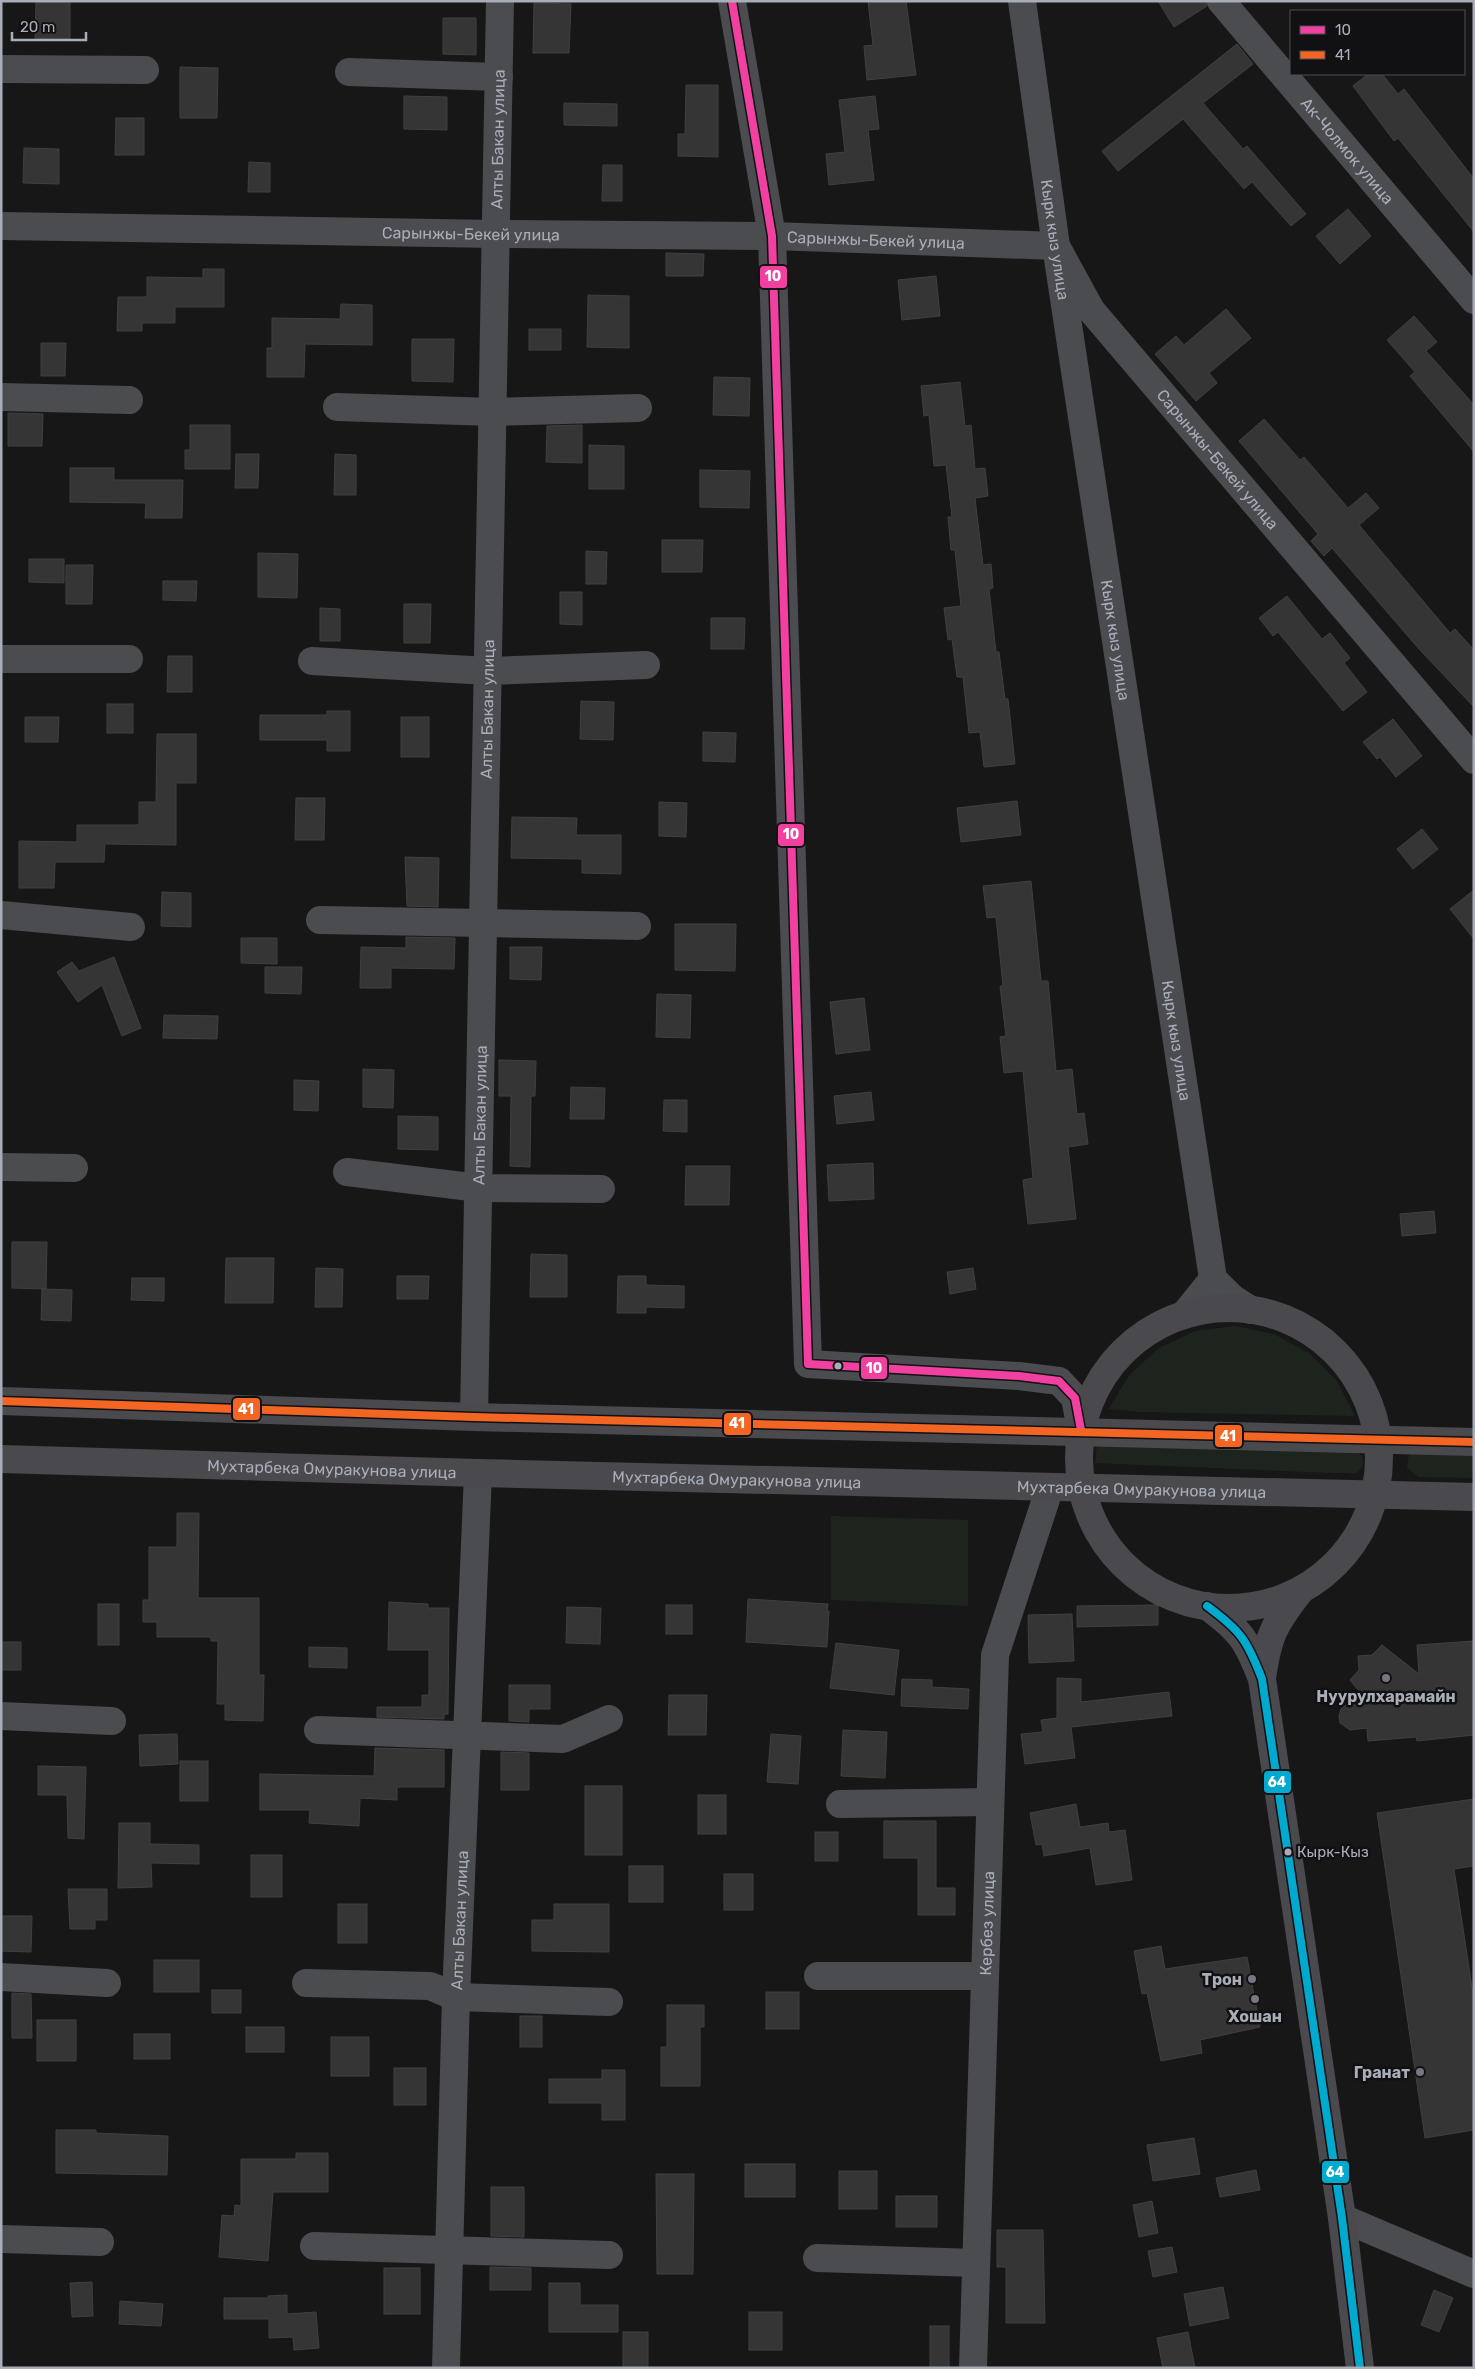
<svg xmlns="http://www.w3.org/2000/svg" width="1475" height="2369" font-family="Rubik,sans-serif">
	<style>
		.green { fill: #1d241e }
		.building { fill: #353536; stroke: #3f4043 }
		.lines { fill: none; stroke-linecap: round; stroke-linejoin: round }
		.street { stroke: #4b4c50; stroke-width: 28 }
		.secondary { stroke: #4a4a4e; stroke-width: 28 }
		.bus-1-casing { stroke: #111113; stroke-width: 11 }
		.bus-2-casing { stroke: #111113; stroke-width: 11 }
		.bus-3-casing { stroke: #111113; stroke-width: 11 }
		.bus-1 { stroke: #f240a1; stroke-width: 8 }
		.bus-2 { stroke: #f26522; stroke-width: 8 }
		.bus-3 { stroke: #00a9ce; stroke-width: 8 }
		.bus-dot { fill: #a8adb8; stroke: #111113; stroke-width: 2 }
		.poi-dot { fill: #757880; stroke: #111113; stroke-width: 2 }
		.labels { text-anchor: middle; dominant-baseline: central; stroke-width: 5; stroke-linejoin: round; paint-order: stroke }
		.bus-label { font-size: 15px; fill: #a8adb8; stroke: #111113; text-anchor: start }
		.street-label { font-size: 16px; fill: #a8adb8; stroke: #111113 }
		.poi-label { font-size: 16px; font-weight: bold; fill: #a8adb8; stroke: #111113 }
		.line-badge { stroke: #111113; stroke-width: 2 }
		.badge-label { font-size: 14px; text-anchor: middle; font-weight: bold; fill: #fff }
	</style>
	<rect width="100%" height="100%" fill="#171717"/>
	<g class="green">
		<polygon points="1235,1326 1274,1334 1309,1353 1337,1381 1355,1416 1140,1412 1109,1409 1129,1375 1159,1348 1195,1331"/>
		<path d="M1097,1445L1352,1449C1365,1456 1367,1462 1357,1473H1331L1095,1463Z"/>
		<polygon points="1474,1453 1474,1478 1419,1477 1407,1468 1409,1454"/>
		<polygon points="831,1516 968,1520 968,1606 831,1600"/>
	</g>
	<g class="building">
		<polygon points="36,1 70,1 70,39 35,39"/>
		<polygon points="868,1 906,1 916,75 867,80 864,46 873,45"/>
		<polygon points="1158,1 1206,1 1207,6 1174,27"/>
		<polygon points="534,3 571,4 569,53 533,53"/>
		<polygon points="443,18 476,18 476,55 443,54"/>
		<polygon points="1237,44 1253,64 1203,103 1243,149 1247,146 1306,214 1291,226 1252,182 1244,189 1183,119 1118,171 1102,151"/>
		<polygon points="180,67 218,68 217,118 180,118"/>
		<polygon points="1368,74 1382,74 1398,94 1404,89 1474,179 1474,232 1398,138 1394,141 1353,86"/>
		<polygon points="686,85 718,85 718,157 678,156 678,134 685,134"/>
		<polygon points="404,96 447,97 447,130 404,129"/>
		<polygon points="875,96 879,129 868,130 874,180 829,185 826,154 845,152 839,100"/>
		<polygon points="564,103 617,104 617,126 564,125"/>
		<polygon points="116,118 144,118 144,155 115,155"/>
		<polygon points="24,148 59,149 59,184 23,183"/>
		<polygon points="249,162 270,163 270,192 248,192"/>
		<polygon points="603,165 622,165 622,201 602,201"/>
		<polygon points="1348,209 1371,236 1340,264 1316,236"/>
		<polygon points="666,253 704,254 703,276 666,276"/>
		<polygon points="203,269 224,269 224,307 175,307 175,323 142,323 142,331 117,331 118,297 147,297 147,277 203,278"/>
		<polygon points="936,276 940,316 902,320 898,280"/>
		<polygon points="588,295 629,296 629,348 587,347"/>
		<polygon points="341,304 372,305 372,345 305,344 304,377 267,377 267,348 272,348 272,318 340,319"/>
		<polygon points="1226,309 1251,338 1209,373 1217,383 1196,401 1155,354 1176,336 1184,345"/>
		<polygon points="1414,316 1437,342 1426,351 1474,405 1474,452 1410,376 1415,372 1387,340"/>
		<rect x="529" y="329" width="32" height="21"/>
		<polygon points="412,339 454,339 453,382 412,381"/>
		<polygon points="41,343 66,343 65,376 41,376"/>
		<polygon points="714,377 750,378 749,416 713,415"/>
		<polygon points="960,382 965,426 971,425 975,469 985,468 988,496 975,498 983,565 991,564 993,588 989,589 996,652 999,652 1005,699 1008,699 1015,764 984,767 980,732 969,733 963,677 957,677 952,639 948,640 944,608 961,606 955,550 951,550 948,517 952,517 946,465 934,466 929,415 924,416 921,386"/>
		<polygon points="8,413 43,414 42,446 8,446"/>
		<polygon points="1264,419 1300,460 1304,457 1348,508 1366,493 1379,508 1359,525 1450,633 1455,629 1474,650 1474,707 1419,649 1332,548 1324,556 1311,541 1318,534 1239,441"/>
		<polygon points="190,425 230,425 230,469 185,469 185,450 190,450"/>
		<polygon points="582,425 582,463 546,462 547,426"/>
		<polygon points="589,445 624,446 624,489 589,489"/>
		<polygon points="236,454 259,454 258,488 235,488"/>
		<polygon points="335,454 356,455 356,495 334,495"/>
		<polygon points="70,468 114,468 114,480 183,480 182,518 145,518 146,503 70,502"/>
		<polygon points="700,470 750,471 749,508 700,507"/>
		<polygon points="662,540 703,540 702,572 662,572"/>
		<polygon points="586,551 607,552 606,584 586,584"/>
		<polygon points="258,553 298,554 297,598 258,597"/>
		<polygon points="29,559 64,559 64,583 29,582"/>
		<polygon points="66,565 93,565 92,604 66,604"/>
		<polygon points="163,581 197,581 196,601 163,600"/>
		<polygon points="560,592 582,592 582,625 560,624"/>
		<polygon points="1287,596 1322,639 1330,633 1350,658 1344,663 1367,692 1343,711 1278,632 1273,636 1259,618"/>
		<polygon points="404,604 431,604 430,643 404,643"/>
		<polygon points="320,608 340,609 340,641 320,641"/>
		<polygon points="711,618 745,618 744,649 711,649"/>
		<polygon points="168,656 192,656 192,692 167,692"/>
		<polygon points="581,701 614,702 613,740 580,739"/>
		<rect x="107" y="704" width="26" height="29"/>
		<polygon points="327,711 350,711 350,751 327,751 327,740 260,740 260,715 327,715"/>
		<polygon points="25,717 59,717 58,742 25,742"/>
		<rect x="401" y="717" width="28" height="40"/>
		<polygon points="1393,719 1422,756 1396,777 1380,757 1377,759 1363,742"/>
		<polygon points="703,732 736,733 735,762 703,761"/>
		<polygon points="157,734 196,734 196,783 176,783 176,845 105,844 104,862 55,862 54,888 19,888 19,841 77,842 77,825 139,825 139,802 156,802"/>
		<polygon points="296,798 325,798 324,840 295,840"/>
		<polygon points="1017,801 1021,835 961,842 957,808"/>
		<polygon points="659,802 687,803 686,837 659,836"/>
		<polygon points="512,817 577,818 576,835 621,835 621,874 582,873 582,859 511,858"/>
		<polygon points="1422,829 1438,849 1413,869 1397,849"/>
		<polygon points="405,857 439,858 438,907 407,906"/>
		<polygon points="1031,881 1041,981 1048,981 1056,1071 1072,1069 1077,1114 1084,1113 1088,1144 1068,1147 1076,1219 1028,1224 1023,1180 1033,1178 1023,1071 1004,1073 1000,1037 1006,1036 1000,986 1003,986 996,917 987,918 983,886"/>
		<polygon points="1474,890 1474,939 1450,909"/>
		<polygon points="162,892 191,893 191,927 161,926"/>
		<polygon points="675,924 736,924 735,971 675,970"/>
		<polygon points="406,937 455,938 454,969 391,968 391,988 360,988 361,947 406,948"/>
		<polygon points="241,938 277,938 277,964 241,963"/>
		<polygon points="510,947 542,947 541,980 510,979"/>
		<polygon points="114,957 141,1028 122,1036 102,985 78,1002 57,972 72,962 79,971"/>
		<polygon points="265,967 302,967 301,994 265,993"/>
		<polygon points="657,994 691,995 690,1038 656,1037"/>
		<polygon points="864,998 870,1050 836,1054 830,1002"/>
		<polygon points="164,1015 218,1016 217,1039 163,1038"/>
		<polygon points="499,1060 536,1061 535,1096 531,1096 530,1167 510,1166 511,1096 499,1096"/>
		<polygon points="363,1069 394,1070 393,1108 363,1107"/>
		<polygon points="294,1080 319,1081 318,1111 294,1110"/>
		<polygon points="571,1087 605,1088 604,1119 570,1119"/>
		<polygon points="871,1092 874,1120 837,1124 834,1096"/>
		<polygon points="664,1100 687,1100 687,1132 663,1131"/>
		<polygon points="398,1116 438,1117 438,1150 398,1149"/>
		<polygon points="873,1163 874,1199 829,1201 827,1165"/>
		<polygon points="686,1166 730,1166 729,1205 685,1205"/>
		<polygon points="1434,1211 1436,1233 1402,1236 1400,1214"/>
		<polygon points="12,1242 47,1242 46,1289 12,1288"/>
		<polygon points="531,1254 567,1255 567,1297 530,1297"/>
		<polygon points="226,1258 274,1258 273,1303 225,1303"/>
		<polygon points="316,1268 343,1269 342,1307 315,1307"/>
		<polygon points="973,1268 976,1289 950,1294 947,1272"/>
		<polygon points="397,1276 429,1276 428,1299 397,1299"/>
		<polygon points="618,1276 646,1276 646,1285 684,1286 684,1308 646,1307 646,1313 617,1313"/>
		<polygon points="132,1278 164,1278 164,1301 131,1300"/>
		<polygon points="42,1289 72,1290 71,1321 41,1320"/>
		<polygon points="177,1513 199,1513 198,1598 259,1598 259,1675 264,1675 263,1721 225,1720 225,1704 217,1704 218,1641 211,1641 211,1637 157,1637 157,1622 143,1622 143,1600 149,1600 149,1547 177,1547"/>
		<polygon points="748,1599 828,1604 827,1611 829,1611 827,1647 746,1642"/>
		<polygon points="389,1602 428,1604 428,1608 449,1608 448,1714 444,1714 444,1719 377,1717 377,1707 422,1707 422,1695 429,1695 429,1650 388,1650"/>
		<rect x="98" y="1604" width="21" height="41"/>
		<rect x="666" y="1605" width="26" height="29"/>
		<polygon points="1158,1605 1158,1625 1077,1627 1077,1606"/>
		<polygon points="567,1607 601,1608 600,1644 566,1643"/>
		<polygon points="1072,1614 1074,1661 1029,1663 1028,1615"/>
		<polygon points="1474,1641 1474,1735 1417,1741 1416,1737 1368,1741 1367,1728 1350,1730 1340,1723 1339,1716 1341,1709 1360,1692 1350,1680 1359,1670 1358,1656 1372,1655 1382,1645 1419,1674 1417,1645"/>
		<rect x="1" y="1642" width="20" height="28"/>
		<polygon points="836,1643 899,1650 894,1695 830,1688"/>
		<polygon points="309,1647 347,1648 347,1668 309,1667"/>
		<polygon points="1057,1678 1081,1679 1081,1702 1169,1692 1172,1716 1071,1727 1075,1758 1025,1764 1021,1734 1043,1732 1041,1720 1057,1718"/>
		<polygon points="902,1679 932,1680 932,1687 969,1689 968,1709 901,1706"/>
		<polygon points="509,1685 550,1685 550,1709 529,1709 529,1722 509,1721"/>
		<polygon points="669,1695 707,1695 706,1735 668,1735"/>
		<polygon points="843,1730 887,1732 885,1778 841,1776"/>
		<polygon points="177,1734 178,1764 140,1766 139,1735"/>
		<polygon points="771,1734 801,1736 798,1784 767,1782"/>
		<polygon points="375,1748 444,1750 444,1787 397,1787 397,1800 360,1798 359,1826 309,1823 310,1810 260,1810 260,1774 374,1776"/>
		<polygon points="501,1752 529,1753 529,1790 501,1790"/>
		<rect x="180" y="1761" width="28" height="40"/>
		<polygon points="38,1766 86,1767 84,1839 68,1838 67,1795 38,1795"/>
		<rect x="585" y="1786" width="37" height="69"/>
		<rect x="698" y="1795" width="28" height="39"/>
		<polygon points="1474,1799 1474,1866 1454,1869 1474,2001 1474,2130 1425,2138 1377,1813"/>
		<polygon points="1076,1804 1080,1827 1108,1823 1109,1832 1125,1830 1132,1880 1096,1885 1090,1848 1044,1856 1042,1844 1036,1845 1030,1813"/>
		<polygon points="884,1821 936,1821 936,1888 955,1888 955,1915 918,1915 918,1858 884,1858"/>
		<polygon points="119,1823 150,1823 150,1844 199,1845 199,1864 151,1863 152,1887 118,1888"/>
		<rect x="815" y="1832" width="23" height="29"/>
		<rect x="251" y="1855" width="31" height="42"/>
		<rect x="629" y="1866" width="34" height="36"/>
		<rect x="724" y="1874" width="29" height="36"/>
		<polygon points="68,1889 107,1889 107,1920 95,1920 95,1929 70,1929"/>
		<rect x="338" y="1904" width="29" height="39"/>
		<polygon points="554,1904 609,1904 609,1952 532,1951 532,1920 554,1920"/>
		<polygon points="1,1916 32,1916 31,1952 1,1951"/>
		<polygon points="1161,1946 1165,1969 1247,1957 1260,2027 1200,2040 1202,2053 1161,2061 1147,1993 1142,1994 1134,1951"/>
		<rect x="154" y="1960" width="45" height="32"/>
		<rect x="212" y="1990" width="29" height="23"/>
		<rect x="766" y="1992" width="33" height="37"/>
		<polygon points="12,1993 31,1994 32,2038 12,2038"/>
		<polygon points="667,2005 704,2005 704,2027 700,2027 700,2086 661,2086 661,2047 667,2047"/>
		<rect x="520" y="2016" width="22" height="31"/>
		<rect x="37" y="2020" width="39" height="41"/>
		<rect x="246" y="2027" width="38" height="25"/>
		<rect x="134" y="2034" width="36" height="25"/>
		<rect x="331" y="2037" width="38" height="39"/>
		<rect x="394" y="2068" width="32" height="37"/>
		<polygon points="602,2070 625,2070 625,2120 602,2120 602,2103 549,2103 549,2079 602,2079"/>
		<polygon points="56,2130 96,2130 96,2133 168,2136 167,2175 56,2173"/>
		<polygon points="1194,2138 1200,2174 1153,2181 1147,2145"/>
		<polygon points="296,2153 328,2153 328,2192 273,2192 268,2261 219,2257 222,2215 234,2216 235,2205 241,2206 241,2159 296,2159"/>
		<rect x="745" y="2164" width="50" height="33"/>
		<polygon points="1256,2170 1260,2190 1220,2197 1216,2178"/>
		<rect x="839" y="2171" width="38" height="38"/>
		<polygon points="656,2174 694,2174 693,2274 657,2274"/>
		<polygon points="491,2187 524,2187 524,2237 491,2236"/>
		<rect x="896" y="2196" width="41" height="31"/>
		<polygon points="1152,2201 1158,2233 1139,2237 1133,2205"/>
		<polygon points="997,2230 1043,2230 1045,2323 1006,2323 1006,2267 997,2267"/>
		<polygon points="1172,2247 1177,2272 1153,2277 1148,2251"/>
		<polygon points="490,2267 531,2268 531,2290 490,2290"/>
		<rect x="384" y="2268" width="36" height="46"/>
		<polygon points="92,2282 93,2316 72,2317 70,2283"/>
		<polygon points="549,2283 580,2283 580,2305 618,2305 618,2332 549,2332"/>
		<polygon points="1223,2287 1229,2318 1190,2326 1184,2294"/>
		<polygon points="1434,2290 1453,2298 1439,2332 1421,2325"/>
		<polygon points="287,2295 287,2314 316,2312 319,2348 294,2350 293,2337 269,2338 269,2319 224,2319 224,2298 268,2298 268,2296"/>
		<polygon points="120,2301 163,2304 161,2326 119,2324"/>
		<rect x="749" y="2312" width="33" height="38"/>
		<rect x="930" y="2326" width="19" height="42"/>
		<rect x="623" y="2332" width="25" height="36"/>
		<polygon points="1188,2332 1195,2368 1163,2368 1157,2338"/>
	</g>
	<g class="lines">
		<g class="street">
			<polyline points="732,1 772,236 808,1364 1019,1376 1059,1381 1075,1398 1081,1430"/>
			<path id="s1" d="M1022,1L1056,246L1213,1279L1232,1298L1251,1310"/>
			<path id="s2" d="M1221,1L1474,300"/>
			<polyline points="1,69 145,70"/>
			<polyline points="349,72 499,77"/>
			<path id="s3" d="M1,226L496,234L772,236L1056,246L1091,310L1474,760"/>
			<polyline points="1,397 129,400"/>
			<polyline points="337,407 493,412 638,408"/>
			<polyline points="1,659 129,659"/>
			<polyline points="312,661 488,671 646,665"/>
			<polyline points="1,915 131,927"/>
			<polyline points="320,920 637,926"/>
			<polyline points="1,1167 74,1168"/>
			<polyline points="347,1172 479,1188 601,1189"/>
			<polyline points="1184,1315 1213,1279"/>
			<path id="s4" d="M474,1417L500,1"/>
			<polyline points="1,1716 112,1721"/>
			<polyline points="318,1730 563,1739 609,1719"/>
			<polyline points="840,1804 990,1802"/>
			<polyline points="818,1976 985,1976"/>
			<polyline points="1,1977 107,1983"/>
			<polyline points="306,1983 430,1986 456,1997 609,2002"/>
			<polyline points="1342,2218 1474,2274"/>
			<polyline points="1,2239 100,2242"/>
			<polyline points="314,2246 609,2255"/>
			<polyline points="817,2258 976,2263"/>
			<path id="s5" d="M446,2368L456,1997L478,1473"/>
			<path id="s6" d="M973,2368L995,1655L1050,1487"/>
		</g>
		<g class="secondary">
			<circle cx="1229" cy="1458" r="150"/>
			<polyline points="1,1401 474,1417 1474,1442"/>
			<path id="s7" d="M1,1459L478,1473L1474,1497"/>
			<path d="M1207,1606C1241,1631 1247,1640 1262,1679L1342,2218L1360,2368"/>
			<path d="M1262,1678C1268,1636 1274,1624 1300,1591"/>
		</g>
		<g class="bus-1-casing">
			<polyline id="bus-1" points="732,1 772,236 808,1364 1019,1376 1059,1381 1075,1398 1081,1430"/>
		</g>
		<g class="bus-2-casing">
			<polyline id="bus-2" points="1,1401 474,1417 1474,1442"/>
		</g>
		<g class="bus-3-casing">
			<path id="bus-3" d="M1207,1606C1241,1631 1247,1640 1262,1679L1342,2218L1360,2368"/>
		</g>
		<use href="#bus-1" class="bus-1"/>
		<use href="#bus-2" class="bus-2"/>
		<use href="#bus-3" class="bus-3"/>
	</g>
	<g class="bus-dot">
		<circle cx="838" cy="1366" r="4.5"/>
		<circle cx="1288" cy="1852" r="4.5"/>
	</g>
	<g class="poi-dot">
		<circle cx="1386" cy="1678" r="5"/>
		<circle cx="1252" cy="1979" r="5"/>
		<circle cx="1255" cy="1999" r="5"/>
		<circle cx="1420" cy="2072" r="5"/>
	</g>
	<g class="labels">
		<g class="bus-label">
			<text x="1297" y="1852">Кырк-Кыз</text>
		</g>
		<g class="street-label">
			<text stroke="none"><textPath href="#s4" startOffset="1278">Алты Бакан улица</textPath></text>
			<text stroke="none"><textPath href="#s2" startOffset="196">Ак-Чолмок улица</textPath></text>
			<text stroke="none"><textPath href="#s3" startOffset="470">Сарынжы-Бекей улица</textPath></text>
			<text stroke="none"><textPath href="#s3" startOffset="875">Сарынжы-Бекей улица</textPath></text>
			<text stroke="none"><textPath href="#s1" startOffset="241">Кырк кыз улица</textPath></text>
			<text stroke="none"><textPath href="#s3" startOffset="1324">Сарынжы-Бекей улица</textPath></text>
			<text stroke="none"><textPath href="#s1" startOffset="646">Кырк кыз улица</textPath></text>
			<text stroke="none"><textPath href="#s4" startOffset="708">Алты Бакан улица</textPath></text>
			<text stroke="none"><textPath href="#s1" startOffset="1051">Кырк кыз улица</textPath></text>
			<text stroke="none"><textPath href="#s4" startOffset="302">Алты Бакан улица</textPath></text>
			<text stroke="none"><textPath href="#s7" startOffset="331">Мухтарбека Омуракунова улица</textPath></text>
			<text stroke="none"><textPath href="#s7" startOffset="736">Мухтарбека Омуракунова улица</textPath></text>
			<text stroke="none"><textPath href="#s7" startOffset="1141">Мухтарбека Омуракунова улица</textPath></text>
			<text stroke="none"><textPath href="#s5" startOffset="448">Алты Бакан улица</textPath></text>
			<text stroke="none"><textPath href="#s6" startOffset="445">Кербез улица</textPath></text>
		</g>
		<g class="poi-label">
			<text x="1386" y="1696">Нуурулхарамайн</text>
			<text x="1242" y="1979" text-anchor="end">Трон</text>
			<text x="1255" y="2016">Хошан</text>
			<text x="1410" y="2072" text-anchor="end">Гранат</text>
		</g>
	</g>
	<g class="line-badge">
		<rect x="759" y="265" width="29" height="24" rx="5" fill="#f240a1"/>
		<rect x="777" y="823" width="28" height="24" rx="5" fill="#f240a1"/>
		<rect x="860" y="1356" width="28" height="24" rx="5" fill="#f240a1"/>
		<rect x="232" y="1397" width="29" height="24" rx="5" fill="#f26522"/>
		<rect x="723" y="1412" width="29" height="24" rx="5" fill="#f26522"/>
		<rect x="1214" y="1424" width="29" height="24" rx="5" fill="#f26522"/>
		<rect x="1263" y="1770" width="29" height="24" rx="5" fill="#00a9ce"/>
		<rect x="1321" y="2160" width="29" height="24" rx="5" fill="#00a9ce"/>
	</g>
	<g class="badge-label">
		<text x="773" y="281">10</text>
		<text x="791" y="839">10</text>
		<text x="874" y="1373">10</text>
		<text x="246" y="1414">41</text>
		<text x="737" y="1428">41</text>
		<text x="1228" y="1441">41</text>
		<text x="1277" y="1787">64</text>
		<text x="1335" y="2177">64</text>
	</g>
	<rect width="1475" height="2369" fill="none" stroke="#a8adb8" stroke-width="5"/>
	<rect x="1290" y="10" width="175" height="65" fill="#111113" stroke="#4d4f55"/>
	<rect x="1300" y="26" width="25" height="8" fill="#f240a1" stroke="#4d4f55"/>
	<text x="1335" y="35" font-size="15" fill="#a8adb8">10</text>
	<rect x="1300" y="51" width="25" height="8" fill="#f26522" stroke="#4d4f55"/>
	<text x="1335" y="60" font-size="15" fill="#a8adb8">41</text>
	<path d="M12 32v8h74v-8" fill="none" stroke="#a8adb8" stroke-width="2.5"/>
	<text x="20" y="32" font-size="15" fill="#a8adb8" stroke="#111113" stroke-width="4" paint-order="stroke">20 m</text>
</svg>
